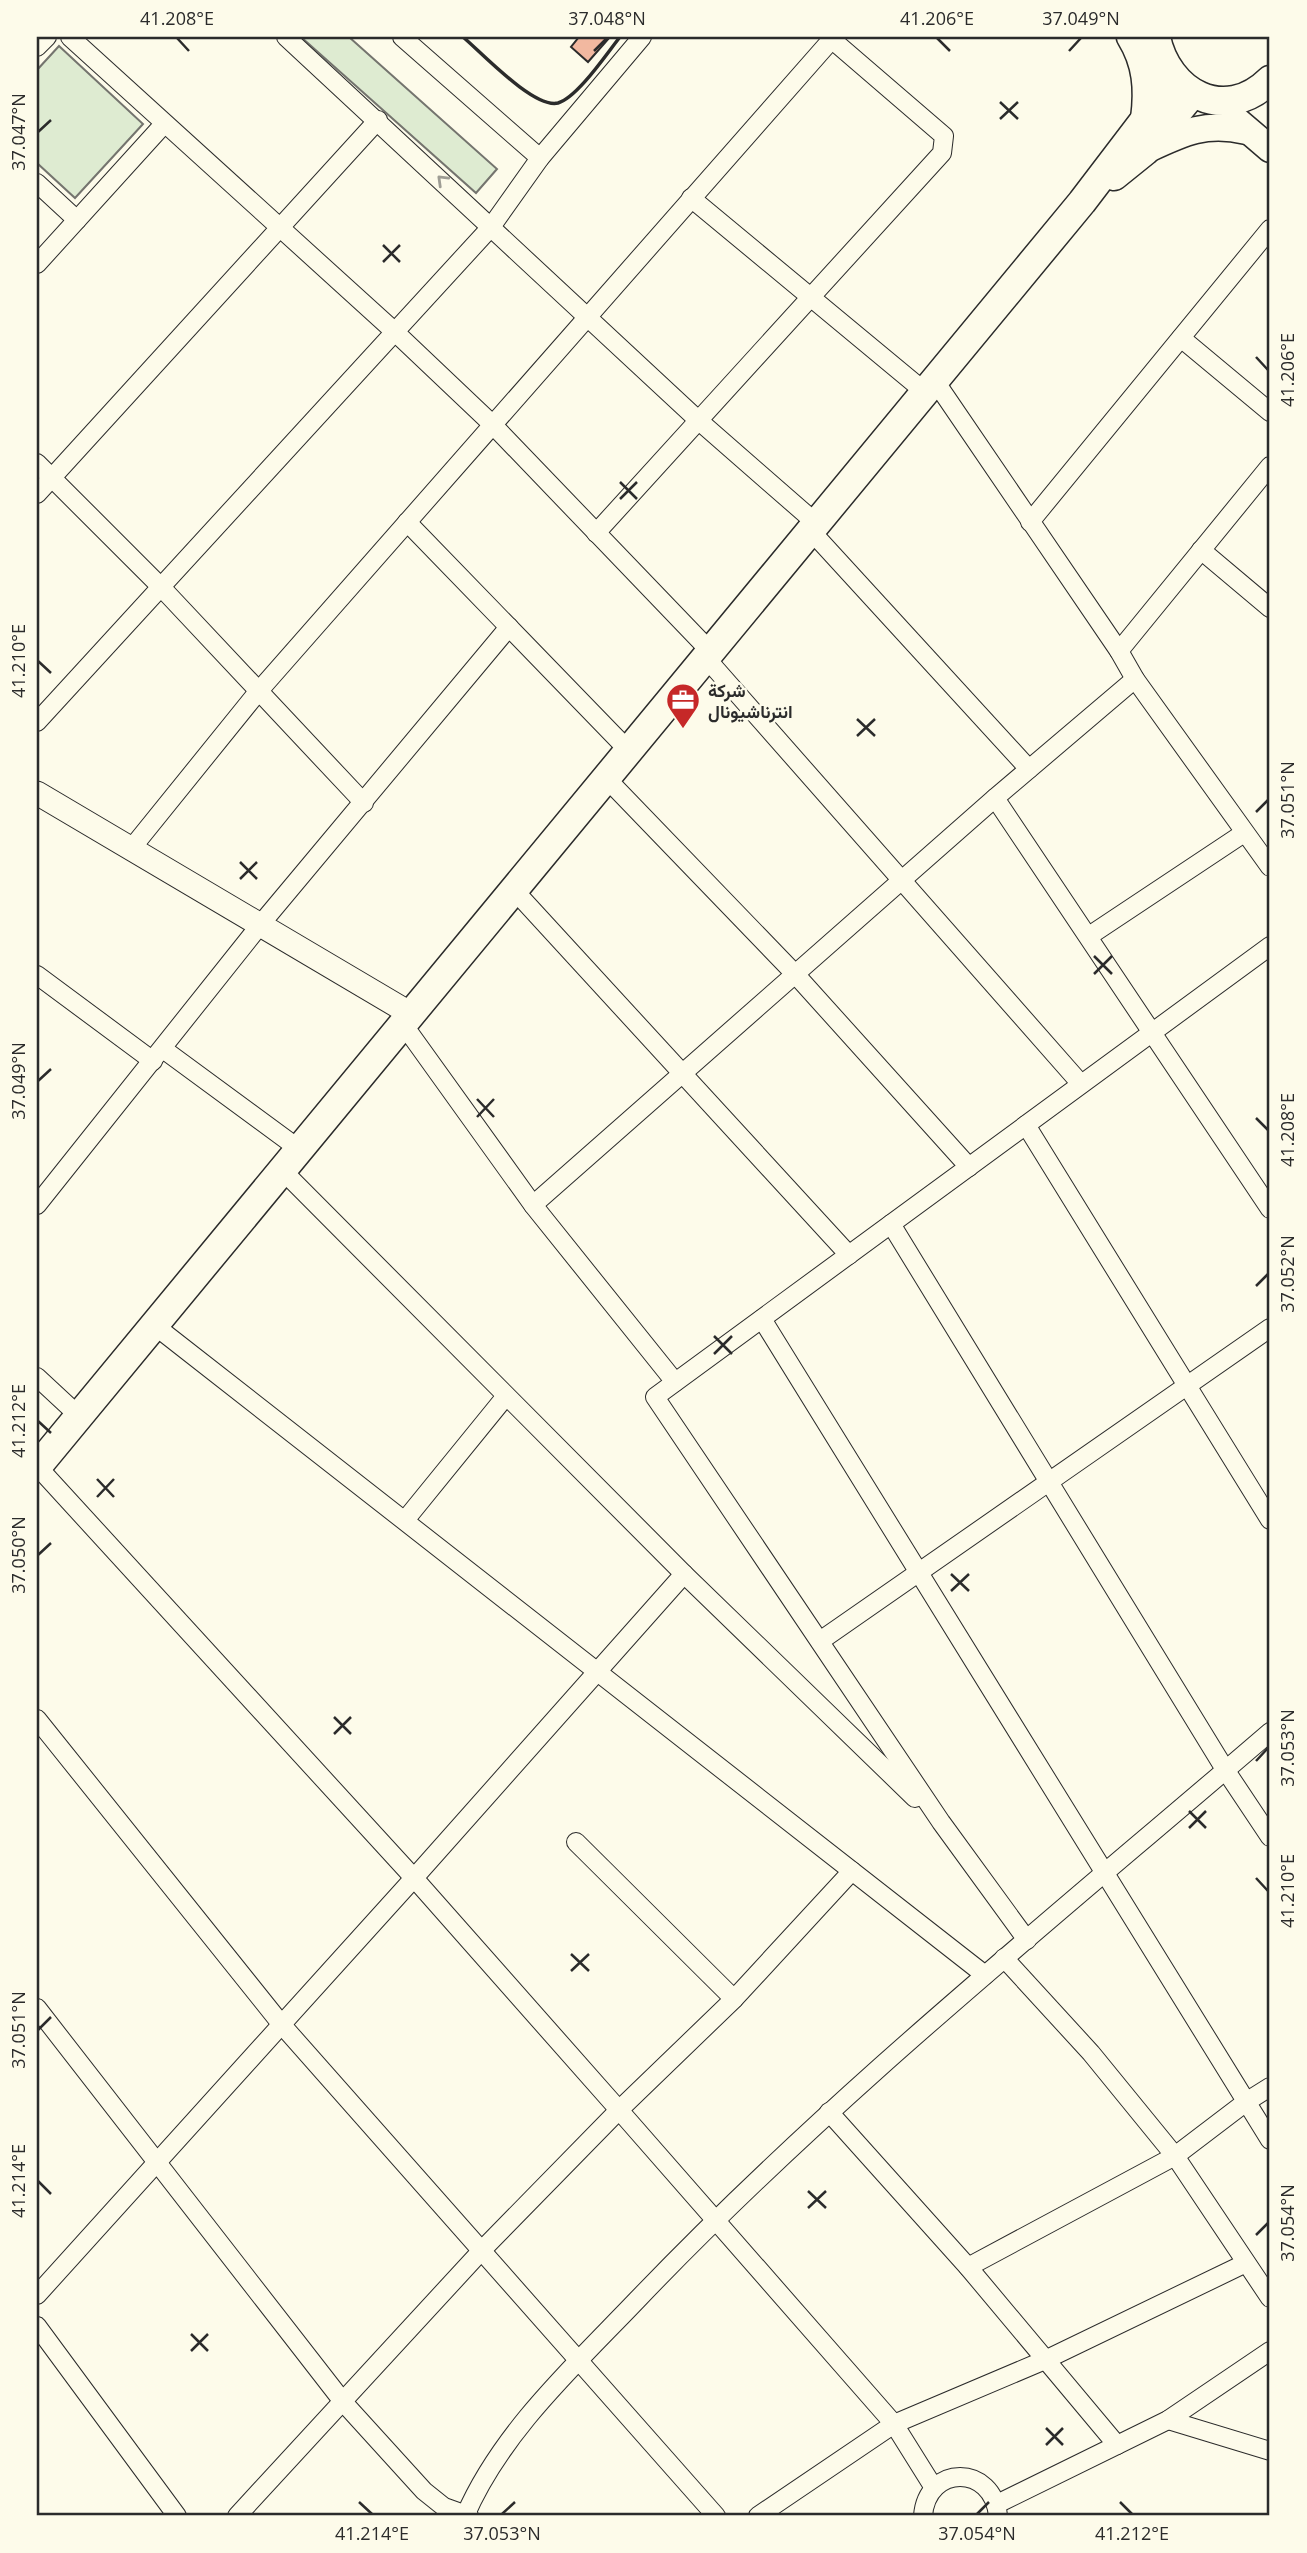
<svg xmlns="http://www.w3.org/2000/svg" width="1307" height="2553" font-family="'Open Sans',Vazirmatn,sans-serif">
	<style>
		.green { fill: #deebd1; stroke: #74746e; stroke-width: 2 }
		.building { fill: #f2b8a0; stroke: #2b2b2b; stroke-width: 2 }
		.lines { fill: none; stroke-linecap: round; stroke-linejoin: round }
		.minor-casing { stroke: #2b2b2b; stroke-width: 20 }
		.tertiary-casing { stroke: #2b2b2b; stroke-width: 25 }
		.secondary-casing { stroke: #2b2b2b; stroke-width: 29 }
		.primary-casing { stroke: #2b2b2b; stroke-width: 31 }
		.minor { stroke: #fdfbea; stroke-width: 18 }
		.tertiary { stroke: #fdfbea; stroke-width: 23 }
		.secondary { stroke: #fdfbea; stroke-width: 26 }
		.primary { stroke: #fdfbea; stroke-width: 28 }
		.wall { stroke: #2b2b2b; stroke-width: 3.5 }
		.oneway { stroke: #9e9d94 }
		.ticks { fill: none; stroke: #2b2b2b; stroke-width: 2.5 }
		.labels { text-anchor: middle; dominant-baseline: central; stroke-width: 5; stroke-linejoin: round; paint-order: stroke }
		.poi-label { font-size: 18px; font-weight: bold; fill: #2b2b2b; stroke: #fdfbea; text-anchor: start }
		.neatline { fill: none; stroke: #2b2b2b; stroke-width: 2.5 }
		.ticks-label { font-size: 18px; text-anchor: middle; fill: #2b2b2b }
	</style>
	<rect width="100%" height="100%" fill="#fdfbea"/>
	<g class="green">
		<polygon points="301,37 349,37 497,169 476,193"/>
		<polygon points="59,46 143,124 75,198 37,163 37,70"/>
	</g>
	<polygon class="building" points="579,37 610,37 588,62 571,47"/>
	<g class="lines">
		<g class="minor-casing">
			<g id="minor">
				<polyline points="70,37 395,332 493,425 711,652"/>
				<polyline points="286,37 698,420 817,524"/>
				<polyline points="402,37 540,158"/>
				<polyline points="37,47 47,37"/>
				<polyline points="37,183 77,220"/>
				<polyline points="691,198 925,392"/>
				<polyline points="37,264 164,124"/>
				<polyline points="1181,338 1270,412"/>
				<polyline points="935,381 1119,651 1135,679 1270,867"/>
				<polyline points="37,463 161,587 364,803"/>
				<polyline points="37,494 378,120"/>
				<polyline points="407,522 629,751"/>
				<polyline points="1030,522 1270,229"/>
				<polyline points="811,531 1029,769"/>
				<polyline points="596,533 942,153 944,136 829,37"/>
				<polyline points="1201,550 1270,608"/>
				<polyline points="1119,651 1270,466"/>
				<polyline points="706,658 1081,1084"/>
				<polyline points="37,722 491,227 540,158 642,37"/>
				<polyline points="606,778 796,975 969,1167"/>
				<polyline points="995,798 1270,1209"/>
				<polyline points="131,849 257,693 832,39"/>
				<polyline points="514,890 849,1255"/>
				<polyline points="1089,936 1244,833"/>
				<polyline points="37,975 153,1061"/>
				<polyline points="403,1024 533,1205 675,1382"/>
				<polyline points="163,1049 299,1149"/>
				<polyline points="1026,1125 1270,1520"/>
				<polyline points="282,1170 684,1574 915,1798"/>
				<polyline points="37,1205 260,925 509,627"/>
				<polyline points="533,1205 995,798 1135,679"/>
				<polyline points="891,1224 1226,1771 1270,1837"/>
				<polyline points="762,1319 1270,2140"/>
				<polyline points="154,1325 985,1975"/>
				<polyline points="37,1377 79,1416"/>
				<polyline points="37,1466 414,1878 619,2110 894,2424 934,2488"/>
				<polyline points="406,1519 506,1396"/>
				<polyline points="820,1641 1270,1328"/>
				<polyline points="37,1719 282,2025 716,2516"/>
				<polyline points="576,1842 734,1999"/>
				<polyline points="1027,1940 941,1822 655,1397 1270,946"/>
				<polyline points="1004,1958 1091,2053 1175,2156 1270,2298"/>
				<polyline points="37,2008 344,2403 424,2491 444,2507 469,2516"/>
				<polyline points="829,2112 968,2267 1117,2445"/>
				<polyline points="968,2267 1175,2156 1246,2102 1270,2087"/>
				<polyline points="37,2295 414,1878 684,1574"/>
				<polyline points="37,2326 177,2516"/>
				<polyline points="1168,2420 1270,2451"/>
				<polyline points="997,2504 1168,2420 1270,2351"/>
				<polyline points="237,2516 483,2249 619,2110 734,1999 852,1871"/>
				<path d="M465,2516C501,2432 575,2365 637,2300C833,2095 1055,1917 1270,1732"/>
				<polyline points="758,2516 894,2424 1045,2360 1246,2263"/>
				<path d="M923,2516C927,2464 993,2464 998,2516"/>
			</g>
		</g>
		<g class="tertiary-casing">
			<polyline id="tertiary" points="37,793 411,1014"/>
		</g>
		<g class="secondary-casing">
			<g id="secondary">
				<polyline points="1235,119 1270,149"/>
				<path d="M1146,150C1182,133 1206,121 1246,131"/>
			</g>
		</g>
		<g class="primary-casing">
			<g id="primary">
				<path d="M1131,37C1147,63 1149,89 1145,119"/>
				<path d="M1156,37C1167,92 1224,125 1270,80"/>
				<polyline points="1114,176 1145,151 1193,93"/>
				<polyline points="37,1467 1082,202 1175,80"/>
			</g>
		</g>
		<use href="#minor" class="minor"/>
		<use href="#tertiary" class="tertiary"/>
		<use href="#secondary" class="secondary"/>
		<use href="#primary" class="primary"/>
		<path class="wall" d="M463,37C481,52 534,109 558,103C578,97 607,53 620,37"/>
	</g>
	<defs><path id="oneway-chevron" d="M-2-3.5L2.5 0L-2 3.5" fill="none" stroke-width="1.6" stroke-linecap="round" stroke-linejoin="round" transform="scale(1.75)"/></defs>
	<use class="oneway" href="#oneway-chevron" transform="translate(442 180) rotate(-136)"/>
	<path class="ticks" d="M177,38L189,51M937,38L950,51M594,51L607,38M1069,51L1081,38M1000,102L1018,119M1000,119L1018,102M38,132L51,120M383,245L400,262M383,262L400,245M1256,357L1268,370M620,482L637,499M620,499L637,482M38,661L51,673M857,719L875,736M857,736L875,719M1256,812L1268,800M240,862L257,879M240,879L257,862M1094,956L1112,974M1094,974L1112,956M38,1081L51,1069M477,1099L494,1117M477,1117L494,1099M1256,1118L1268,1130M1256,1286L1268,1274M714,1336L732,1354M714,1354L732,1336M38,1421L51,1433M97,1479L114,1497M97,1497L114,1479M38,1555L51,1543M951,1574L969,1591M951,1591L969,1574M334,1717L351,1734M334,1734L351,1717M1256,1761L1268,1748M1189,1811L1206,1828M1189,1828L1206,1811M1256,1878L1268,1891M571,1954L589,1971M571,1971L589,1954M38,2030L51,2017M38,2181L51,2194M808,2191L826,2208M808,2208L826,2191M1256,2235L1268,2223M191,2334L208,2351M191,2351L208,2334M1046,2428L1063,2445M1046,2445L1063,2428M359,2502L372,2514M1120,2502L1132,2514M502,2514L515,2502M977,2514L989,2502"/>
	<defs>
		<g id="office-pin" transform="scale(1.75)"><path d="M0 17L-7.5 6A9.5 9.5 0 1 1 7.5 6Z" fill="#c62828" stroke="#fdfbea"/><path d="M-6-3h4V-5.5h4V-3h4V5H-6ZM-1-4.5V-3h2v-1.5ZM-6 0V1H6V0Z" fill="#fff"/></g>
	</defs>
	<g fill-rule="evenodd">
		<use href="#office-pin" x="683" y="700"/>
	</g>
	<g class="labels">
		<g class="poi-label">
			<text x="708" y="690">شركة<tspan x="708" dy="21">انترناشيونال</tspan></text>
		</g>
	</g>
	<rect width="1307" height="2553" fill="none" stroke="#fdfbea" stroke-width="77"/>
	<rect x="38" y="38" width="1230" height="2476" class="neatline"/>
	<g class="ticks-label">
		<text x="177" y="25">41.208°E</text>
		<text x="607" y="25">37.048°N</text>
		<text x="937" y="25">41.206°E</text>
		<text x="1081" y="25">37.049°N</text>
		<text transform="translate(19 132) rotate(-90)" y="6">37.047°N</text>
		<text transform="translate(1288 370) rotate(-90)" y="6">41.206°E</text>
		<text transform="translate(19 661) rotate(-90)" y="6">41.210°E</text>
		<text transform="translate(1288 800) rotate(-90)" y="6">37.051°N</text>
		<text transform="translate(19 1081) rotate(-90)" y="6">37.049°N</text>
		<text transform="translate(1288 1130) rotate(-90)" y="6">41.208°E</text>
		<text transform="translate(1288 1274) rotate(-90)" y="6">37.052°N</text>
		<text transform="translate(19 1421) rotate(-90)" y="6">41.212°E</text>
		<text transform="translate(19 1555) rotate(-90)" y="6">37.050°N</text>
		<text transform="translate(1288 1748) rotate(-90)" y="6">37.053°N</text>
		<text transform="translate(1288 1891) rotate(-90)" y="6">41.210°E</text>
		<text transform="translate(19 2030) rotate(-90)" y="6">37.051°N</text>
		<text transform="translate(19 2181) rotate(-90)" y="6">41.214°E</text>
		<text transform="translate(1288 2223) rotate(-90)" y="6">37.054°N</text>
		<text x="372" y="2540">41.214°E</text>
		<text x="502" y="2540">37.053°N</text>
		<text x="977" y="2540">37.054°N</text>
		<text x="1132" y="2540">41.212°E</text>
	</g>
</svg>
